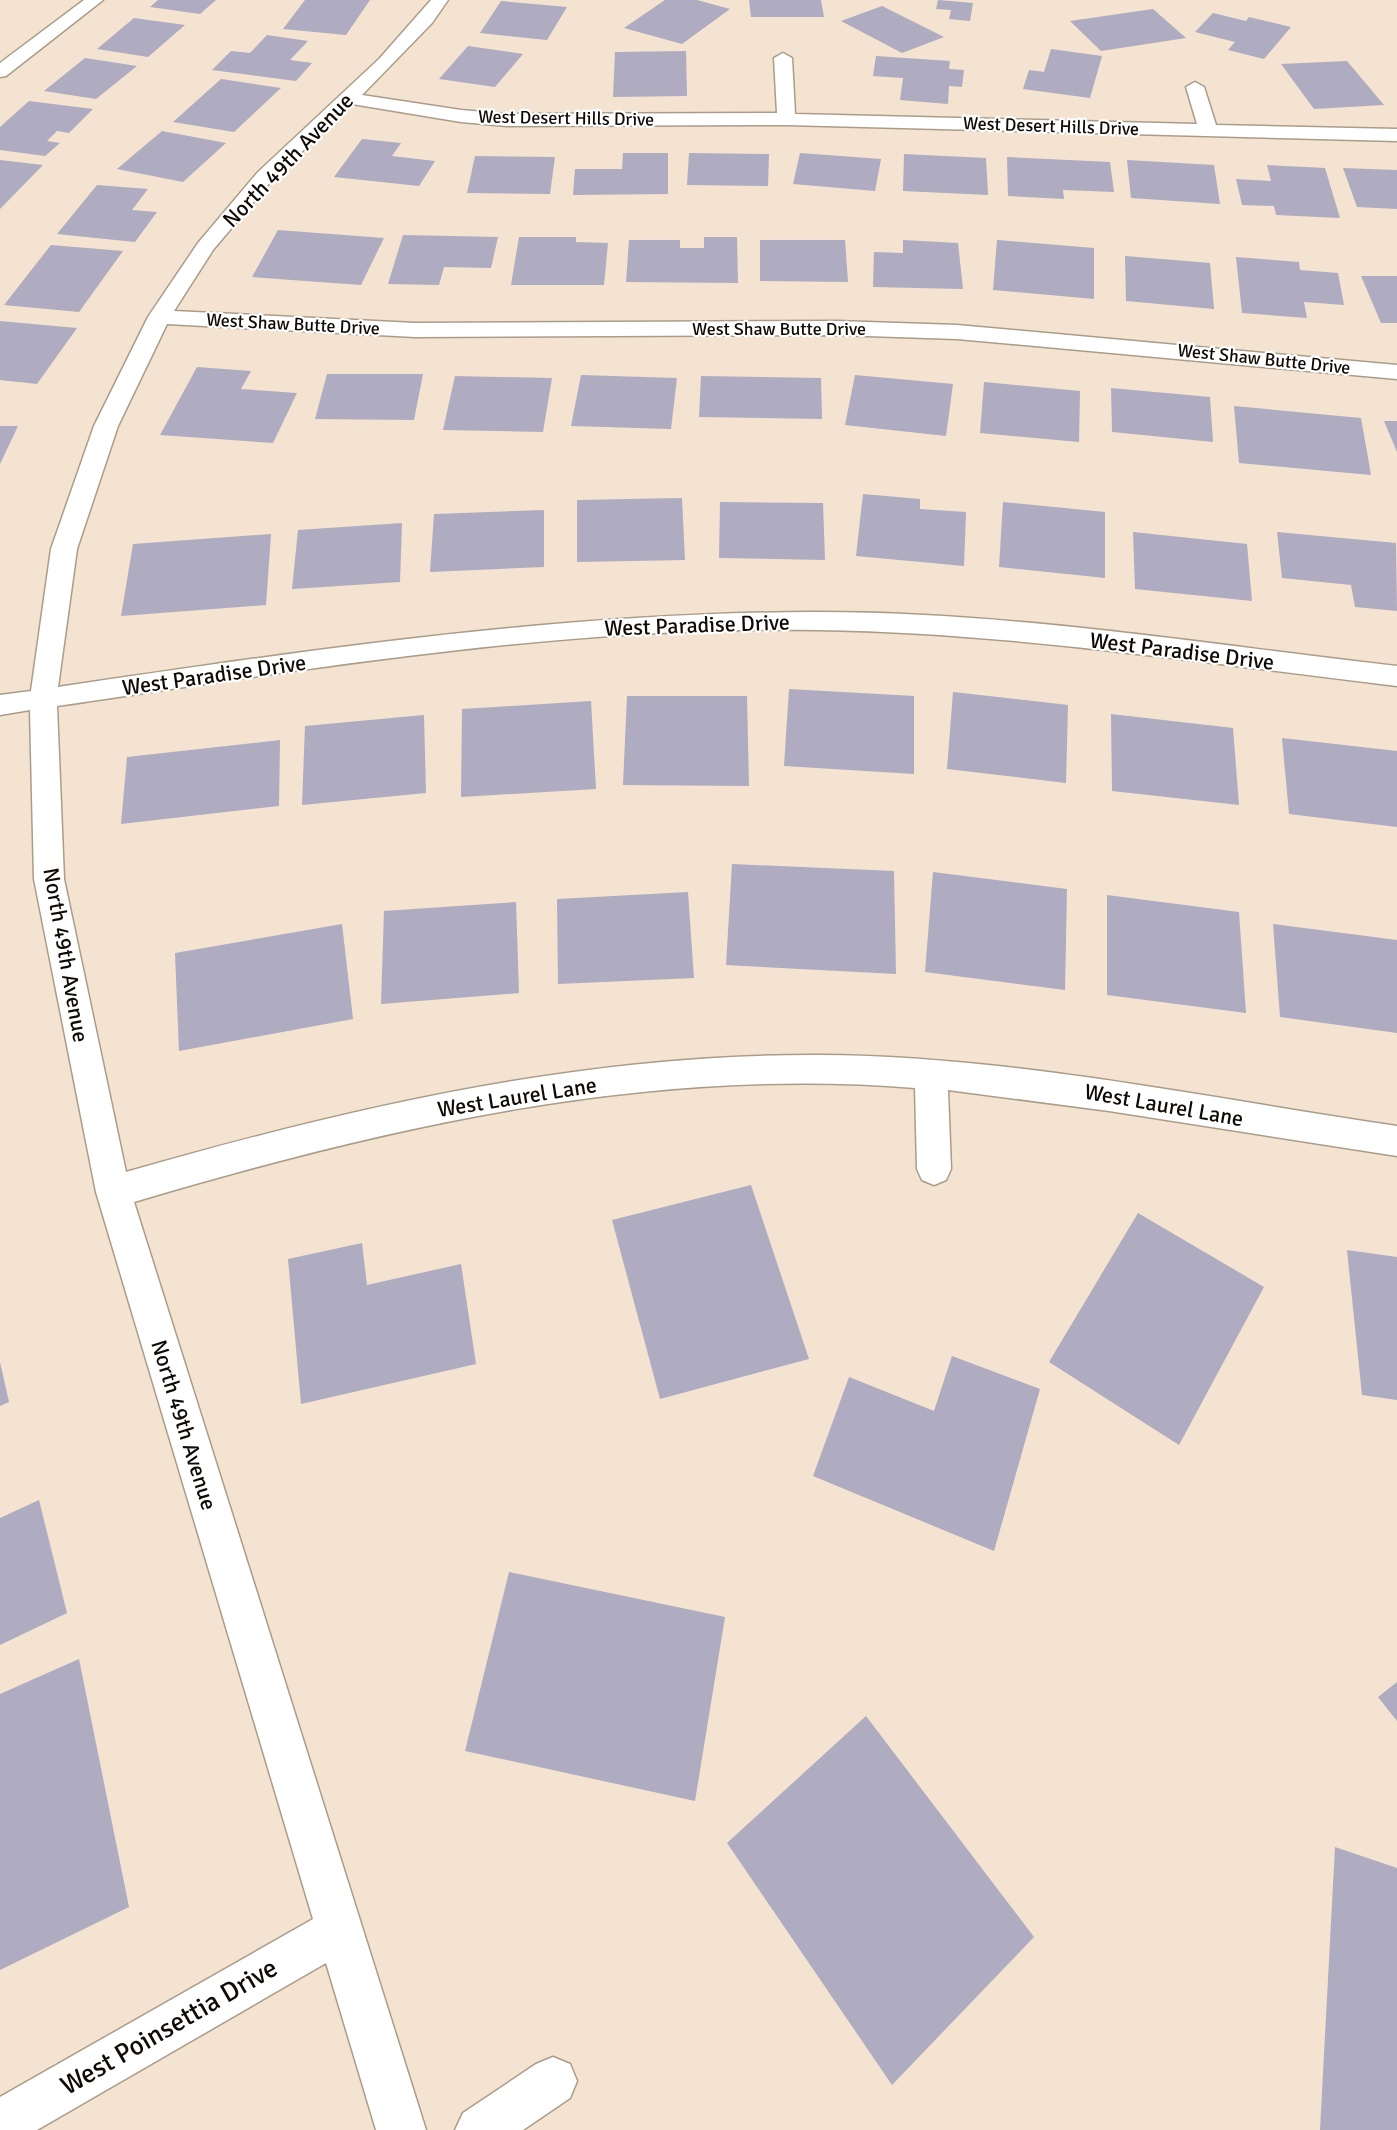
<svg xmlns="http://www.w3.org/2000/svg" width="1397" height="2130" font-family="Signika,sans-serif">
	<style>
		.building { fill: #afabc1 }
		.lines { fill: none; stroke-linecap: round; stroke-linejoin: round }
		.minor-casing { stroke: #ab9c8a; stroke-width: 3 }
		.minor { fill: #fff; fill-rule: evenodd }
		.labels { text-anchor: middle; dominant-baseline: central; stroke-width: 4.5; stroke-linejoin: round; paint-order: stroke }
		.far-street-label { font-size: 18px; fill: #0f0a05; stroke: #fff }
		.street-label { font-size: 22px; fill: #0f0a05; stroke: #fff }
		.near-street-label { font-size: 27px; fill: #0f0a05; stroke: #fff }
	</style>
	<rect width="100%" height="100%" fill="#f3e3d0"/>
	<g class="building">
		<polygon points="158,0 216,0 200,14 150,7"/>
		<polygon points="305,0 370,0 346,35 283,29"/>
		<polygon points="665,0 697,0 730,9 682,44 624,28"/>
		<polygon points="749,0 821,0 824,17 751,17"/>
		<polygon points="938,0 973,3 970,21 949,19 951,10 936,9"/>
		<polygon points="501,1 567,7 547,40 480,33"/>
		<polygon points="882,6 944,37 902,53 841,21"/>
		<polygon points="1153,9 1186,38 1101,51 1070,21"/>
		<polygon points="1213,13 1246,21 1249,17 1291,27 1264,59 1228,50 1235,42 1195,32"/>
		<polygon points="134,18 185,25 148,57 97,49"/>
		<polygon points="267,35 308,41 290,60 312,63 296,81 212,70 231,51 250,53"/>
		<polygon points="468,46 523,54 495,87 439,79"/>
		<polygon points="1051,49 1102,56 1090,98 1023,89 1029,70 1044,72"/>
		<polygon points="686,51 687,96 613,97 615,52"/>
		<polygon points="876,56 950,61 949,69 964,70 962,87 949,86 948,104 900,100 903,78 873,76"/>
		<polygon points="85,58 137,66 96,99 44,91"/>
		<polygon points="1347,61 1384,105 1314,109 1281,64"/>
		<polygon points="221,79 281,88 234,132 173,122"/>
		<polygon points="29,101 93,109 69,133 57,131 47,141 60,143 45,156 0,150 0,127"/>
		<polygon points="162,131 226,143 183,182 117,169"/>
		<polygon points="362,139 401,143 392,156 435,161 419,186 334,177"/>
		<polygon points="623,153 668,153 668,194 573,195 575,169 622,169"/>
		<polygon points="689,153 769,154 768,186 687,185"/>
		<polygon points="800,153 881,159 875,191 793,184"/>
		<polygon points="904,154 986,158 988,195 903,191"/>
		<polygon points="475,156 555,157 550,194 467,193"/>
		<polygon points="1007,157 1110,162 1114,192 1063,190 1064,199 1008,196"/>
		<polygon points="0,160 43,165 0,209"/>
		<polygon points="1127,160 1214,165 1220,204 1131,198"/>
		<polygon points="1267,165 1325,168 1340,218 1276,215 1274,206 1242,205 1236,179 1271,181"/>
		<polygon points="1343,168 1397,170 1397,209 1357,207"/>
		<polygon points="97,185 148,189 132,210 157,212 135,242 57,234"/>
		<polygon points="278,230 384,238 361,285 252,277"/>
		<polygon points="403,235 498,237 491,268 444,267 439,285 388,284"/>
		<polygon points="519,237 576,237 576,242 608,243 604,285 511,285"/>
		<polygon points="704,237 737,237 738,283 626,282 629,240 680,240 680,248 704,248"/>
		<polygon points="760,240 845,240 848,282 760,281"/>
		<polygon points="903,240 958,243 963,289 873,287 874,252 903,253"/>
		<polygon points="997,240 1094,248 1094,299 993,290"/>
		<polygon points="51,245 123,251 79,312 4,305"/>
		<polygon points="1125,256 1210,263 1214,309 1126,301"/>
		<polygon points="1236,257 1299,262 1300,270 1338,273 1344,305 1304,302 1307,318 1242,313"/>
		<polygon points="1361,276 1397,276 1397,323 1381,323"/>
		<polygon points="0,321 77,328 37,384 0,380"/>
		<polygon points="197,367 251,371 241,389 297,393 273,443 160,435"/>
		<polygon points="327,374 423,374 414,420 315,419"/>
		<polygon points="581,375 677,378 671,429 571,426"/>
		<polygon points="855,375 953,384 946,436 845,425"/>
		<polygon points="455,376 552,378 543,432 443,430"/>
		<polygon points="701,376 821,378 822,419 699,417"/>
		<polygon points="984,382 1080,391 1079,442 980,433"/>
		<polygon points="1111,388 1210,397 1213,442 1112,432"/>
		<polygon points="1234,406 1361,418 1371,475 1239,463"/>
		<polygon points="1384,421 1397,421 1397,452"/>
		<polygon points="0,426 18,426 0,464"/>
		<polygon points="863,494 920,499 920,509 966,512 964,566 856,556"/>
		<polygon points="682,498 685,560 577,562 577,500"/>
		<polygon points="720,502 823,503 825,560 719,558"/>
		<polygon points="1003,502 1105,512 1105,578 999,567"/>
		<polygon points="544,510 544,567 430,572 434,514"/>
		<polygon points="402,523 400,582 292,589 298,530"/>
		<polygon points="1133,532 1247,544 1252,601 1135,589"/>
		<polygon points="1277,532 1396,543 1397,611 1355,607 1351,585 1282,578"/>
		<polygon points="271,534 266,605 121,616 133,544"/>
		<polygon points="789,689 914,696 914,774 784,766"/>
		<polygon points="953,692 1068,705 1066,783 947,769"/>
		<polygon points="627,696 747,696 749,786 623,785"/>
		<polygon points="591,701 596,789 461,797 462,709"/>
		<polygon points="1111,714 1233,728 1239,805 1112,791"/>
		<polygon points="424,715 426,793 302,805 305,726"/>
		<polygon points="1282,738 1397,751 1397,827 1289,814"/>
		<polygon points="280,740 279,806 121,824 127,757"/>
		<polygon points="732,864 894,871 896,974 726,965"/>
		<polygon points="933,872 1067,889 1065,990 925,972"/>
		<polygon points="688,892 694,978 558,984 557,899"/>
		<polygon points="1107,895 1239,912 1246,1013 1107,995"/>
		<polygon points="516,902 519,993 381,1004 384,911"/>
		<polygon points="342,924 353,1019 179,1051 175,953"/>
		<polygon points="1273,924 1397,940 1397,1033 1280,1017"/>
		<polygon points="751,1185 809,1359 660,1399 612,1220"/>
		<polygon points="1138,1213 1264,1287 1179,1445 1049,1362"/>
		<polygon points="362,1243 367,1285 461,1264 476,1364 301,1404 288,1259"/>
		<polygon points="1347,1250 1397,1257 1397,1400 1362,1395"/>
		<polygon points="952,1356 1040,1389 994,1551 813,1476 849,1377 934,1411"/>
		<polygon points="0,1362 9,1402 0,1406"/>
		<polygon points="39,1500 67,1613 0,1645 0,1518"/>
		<polygon points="509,1572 725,1617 695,1801 465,1751"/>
		<polygon points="79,1659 129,1907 0,1970 0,1694"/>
		<polygon points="1397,1682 1397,1721 1378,1697"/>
		<polygon points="866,1716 1034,1937 892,2085 727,1843"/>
		<polygon points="1335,1847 1397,1868 1397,2130 1320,2130"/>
	</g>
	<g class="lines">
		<g class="minor-casing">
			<g id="minor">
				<polygon points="84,0 103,0 6,76 0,77 0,63"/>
				<path d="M431,0H448L432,23L362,95L461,110L507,114L777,113L774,58L783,53L792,58L795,114L1197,124L1186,87L1195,82L1204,87L1216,125L1397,129V141L786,125L507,126L461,122L352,104L272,180L213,250L174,311L415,323L837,321L957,325L1397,365V379L957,339L837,335L415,337L167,324L118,426L77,549L58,687C308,650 558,613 811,612C1007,611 1203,644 1397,666V686C1204,663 1012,633 818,630C563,626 308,669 57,706L64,879L126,1172C352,1107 583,1054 819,1055C1013,1056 1206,1098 1397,1126V1156L1109,1111L948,1090L951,1169L946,1180L934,1185L922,1180L917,1169L915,1088C650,1066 386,1127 134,1202L426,2130H376L326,1963L37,2130H0V2097L313,1919L96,1192L34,879L30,710L0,715V695L31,691L51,549L94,426L148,317L198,243L258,172L379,59Z"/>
				<polygon points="553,2057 570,2064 577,2081 570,2098 523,2130 455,2130 463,2113 536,2064"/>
			</g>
		</g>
		<use href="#minor" class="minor"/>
	</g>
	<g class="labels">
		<g class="far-street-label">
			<text transform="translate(566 118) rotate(1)">West Desert Hills Drive</text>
			<text transform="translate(1051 126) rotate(2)">West Desert Hills Drive</text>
			<text transform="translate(293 324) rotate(3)">West Shaw Butte Drive</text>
			<text x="779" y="329">West Shaw Butte Drive</text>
			<text transform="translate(1264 359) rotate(6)">West Shaw Butte Drive</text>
		</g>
		<g class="street-label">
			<text transform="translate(288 160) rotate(-46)">North 49th Avenue</text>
			<text transform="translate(697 625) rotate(-2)">West Paradise Drive</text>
			<text transform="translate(1182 651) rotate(7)">West Paradise Drive</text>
			<text transform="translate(214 675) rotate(-8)">West Paradise Drive</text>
			<text transform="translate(66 955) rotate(80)">North 49th Avenue</text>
			<text transform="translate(517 1097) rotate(-9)">West Laurel Lane</text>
			<text transform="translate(1164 1105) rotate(10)">West Laurel Lane</text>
			<text transform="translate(184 1425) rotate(73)">North 49th Avenue</text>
		</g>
		<g class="near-street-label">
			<text transform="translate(169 2027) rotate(-30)">West Poinsettia Drive</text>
		</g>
	</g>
</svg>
